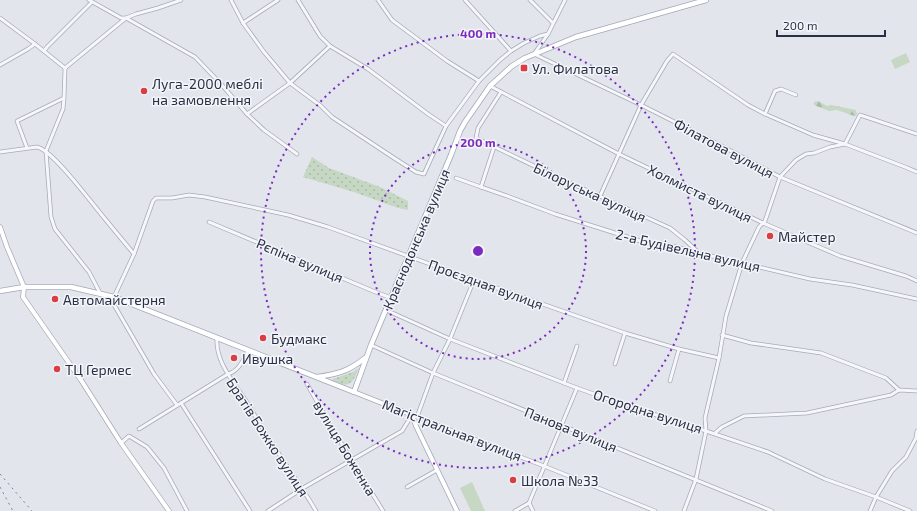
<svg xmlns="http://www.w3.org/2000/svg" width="917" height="511" font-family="'Exo 2',sans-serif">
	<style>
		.green { fill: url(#green-dots) }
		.forest { fill: url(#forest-firs) }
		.pitch { fill: #c6d7c3 }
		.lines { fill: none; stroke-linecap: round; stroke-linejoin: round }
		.street-casing { stroke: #a7abb7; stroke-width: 4.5 }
		.secondary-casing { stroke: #a7abb7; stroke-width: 5.5 }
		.primary-casing { stroke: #a1a8b9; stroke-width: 6 }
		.street { stroke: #f6f7fa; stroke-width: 3 }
		.secondary { stroke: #fff; stroke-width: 4 }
		.primary { stroke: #fff; stroke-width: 4.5 }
		.rail { stroke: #7a8297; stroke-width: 1; stroke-dasharray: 2 4; stroke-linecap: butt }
		.ring { fill: none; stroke: #7b2cbf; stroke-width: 2; stroke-dasharray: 2 4 }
		.poi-dot { fill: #da3e45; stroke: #f3f5f9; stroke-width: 1.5 }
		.labels { text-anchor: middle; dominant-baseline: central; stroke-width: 3; stroke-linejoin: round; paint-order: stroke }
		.poi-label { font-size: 14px; fill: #293046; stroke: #f3f5f9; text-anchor: start }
		.street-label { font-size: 14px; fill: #293046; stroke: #f3f5f9 }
		.centre { fill: #7b2cbf; stroke: #f3f5f9; stroke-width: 2 }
		.ring-label { font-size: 12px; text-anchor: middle; font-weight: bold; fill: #7b2cbf; stroke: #f3f5f9; stroke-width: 3; stroke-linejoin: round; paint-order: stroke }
	</style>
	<defs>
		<pattern id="green-dots" width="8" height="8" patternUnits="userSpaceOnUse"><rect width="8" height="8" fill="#c6d7c3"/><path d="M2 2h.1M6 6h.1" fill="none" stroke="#aab9a9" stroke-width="1.8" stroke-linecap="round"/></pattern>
		<pattern id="forest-firs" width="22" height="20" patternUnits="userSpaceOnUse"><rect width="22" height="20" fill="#c6d7c3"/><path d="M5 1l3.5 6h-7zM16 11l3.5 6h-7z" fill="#aab9a9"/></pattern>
	</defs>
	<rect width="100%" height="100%" fill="#e2e5ec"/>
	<g class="green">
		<polygon points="312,157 329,168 380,187 408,201 408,210 398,208 354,192 303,177"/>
		<path d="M359,368C352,384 350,389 332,380L333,379L353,372Z"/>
	</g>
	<polygon class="forest" points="818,101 820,102 827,106 831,105 856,110 857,115 854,116 837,110 829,111 814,105 814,102"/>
	<g class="pitch">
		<polygon points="906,53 910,62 895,69 891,60"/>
		<polygon points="472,482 485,511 471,511 460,488"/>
	</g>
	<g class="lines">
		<g class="street-casing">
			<g id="street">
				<polyline points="89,0 121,18 126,18 195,57 221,84 247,114 264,130 297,154"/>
				<polyline points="231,0 243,23 264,52 290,83 321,106 332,117 394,158 416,172 424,174 446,126 479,81 500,60 511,51 524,43 540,36 548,34 565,0"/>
				<polyline points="298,0 320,36 330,46 368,69 428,114 446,126"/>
				<polyline points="378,0 392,20 447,61 479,81"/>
				<polyline points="465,0 511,51"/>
				<polyline points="530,0 553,23"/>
				<polyline points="0,18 35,44 65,68"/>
				<polyline points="243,23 278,0"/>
				<polyline points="548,34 534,54 641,105 718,144 780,177 917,233"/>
				<polyline points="44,51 47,47 92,2"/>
				<polyline points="0,65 28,49 35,44"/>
				<polyline points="65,68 64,98 63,109 46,151 51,217 55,229 89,272 100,293"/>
				<polyline points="65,68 126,18 136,14 158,8 181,0"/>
				<polyline points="490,86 619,154 763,223 840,256 906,276 917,281"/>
				<polyline points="501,92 478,128 476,138 555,176 670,228 685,240 699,253"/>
				<polyline points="247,114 290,83 330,46"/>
				<polyline points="765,114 775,91 781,89 796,95"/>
				<polyline points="494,147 481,187 507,196 555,214 653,245 661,243 699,253 810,279 852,285 917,299"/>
				<polyline points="27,148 17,121 64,98"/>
				<path d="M0,152L37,147C51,150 79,187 89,199C104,218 119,236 134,254"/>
				<polyline points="456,178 481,187"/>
				<polyline points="600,196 641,105 667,61 673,54 748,105 765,114 813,135 845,144 905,167 917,172"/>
				<polyline points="209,222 373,291 391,298"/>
				<polyline points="386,310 450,339 577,388 625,405 706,431 768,452 825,479 876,497 910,511"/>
				<polyline points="722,335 751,343 821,353 886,378 899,390"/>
				<path d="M217,338C215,364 237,385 249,406C256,417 262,429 270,440C285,464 302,487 316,511"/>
				<polyline points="371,345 433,373 772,511"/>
				<polyline points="615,364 625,333"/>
				<polyline points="670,381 679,349"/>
				<polyline points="564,383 577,346"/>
				<polyline points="307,384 332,428 383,511"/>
				<polyline points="181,403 250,511"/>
				<polyline points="177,405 154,374 113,303 114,297 134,254 153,201 156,198 172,198 189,195 205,197 288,215 328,227 474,280 625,333 679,349 719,358"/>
				<polyline points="417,417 433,373 450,339 474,280"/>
				<path d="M139,429L228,374C239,371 243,360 248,351"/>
				<polyline points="715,433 722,427 744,416 807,413 891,395 899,390 917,391"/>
				<polyline points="121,443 129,436 147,447 164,468 187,511"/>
				<polyline points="407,487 437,470"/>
				<polyline points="529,503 577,388"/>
				<polyline points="529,503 533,511"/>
				<polyline points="268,511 303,488 402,431 412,415 544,466 655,511"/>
				<polyline points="515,511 529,503"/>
				<polyline points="684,511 696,479 706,431 705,418 719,358 726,316 742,263 759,227 765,221 780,177 796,160 806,154 814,153 830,147 845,144 860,115 917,134"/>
				<polyline points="870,511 876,497 892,471 906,457 916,438 917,431"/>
			</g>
		</g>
		<g class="secondary-casing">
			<g id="secondary">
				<polyline points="0,227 7,247 24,287 23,297 81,380 121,443 169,511"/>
				<polyline points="354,392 412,415 416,426 457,511"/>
			</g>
		</g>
		<g class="primary-casing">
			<g id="primary">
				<polyline points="0,291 24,287 71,287 114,297 354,392 371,345 451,155 460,131 465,122 490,86 512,66 525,58 576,37 706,0"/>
				<path d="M317,377C338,374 349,371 365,358"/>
			</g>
		</g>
		<use href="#street" class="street"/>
		<use href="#secondary" class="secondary"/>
		<use href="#primary" class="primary"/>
		<g class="rail">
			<polyline points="0,474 32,511"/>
			<polyline points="0,487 13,511"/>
		</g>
	</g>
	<g class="ring">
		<circle cx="478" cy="251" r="108"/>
		<circle cx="478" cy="251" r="217"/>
	</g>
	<g class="poi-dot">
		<rect x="520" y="64" width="8" height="8" rx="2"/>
		<circle cx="144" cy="91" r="4"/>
		<circle cx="770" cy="236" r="4"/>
		<circle cx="55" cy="299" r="4"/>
		<circle cx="263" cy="338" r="4"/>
		<circle cx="234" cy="358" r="4"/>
		<circle cx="57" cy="369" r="4"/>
		<circle cx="513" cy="480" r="4"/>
	</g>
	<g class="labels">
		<g class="poi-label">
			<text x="532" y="68">Ул. Филатова</text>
			<text x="152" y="83">Луга-2000 меблі<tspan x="152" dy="16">на замовлення</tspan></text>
			<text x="778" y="236">Майстер</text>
			<text x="63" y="299">Автомайстерня</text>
			<text x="271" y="338">Будмакс</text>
			<text x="242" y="358">Ивушка</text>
			<text x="65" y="369">ТЦ Гермес</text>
			<text x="521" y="480">Школа №33</text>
		</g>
		<g class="street-label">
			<text transform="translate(724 148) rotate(28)">Філатова вулиця</text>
			<text transform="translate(590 192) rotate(25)">Білоруська вулиця</text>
			<text transform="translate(700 193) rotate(26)">Холмиста вулиця</text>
			<text transform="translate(416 239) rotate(-67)">Краснодонська вулиця</text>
			<text transform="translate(688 250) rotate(13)">2-а Будівельна вулиця</text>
			<text transform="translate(300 260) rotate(23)">Рєпіна вулиця</text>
			<text transform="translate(486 284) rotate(20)">Проєздная вулиця</text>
			<text transform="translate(648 411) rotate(18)">Огородна вулиця</text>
			<text transform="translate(571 429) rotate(22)">Панова вулиця</text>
			<text transform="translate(452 430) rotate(21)">Магістральная вулиця</text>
			<text transform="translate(268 437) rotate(57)">Братів Божко вулиця</text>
			<text transform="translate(345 448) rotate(59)">вулиця Боженка</text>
		</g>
	</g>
	<circle cx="478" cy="251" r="6" class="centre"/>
	<g class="ring-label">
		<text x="478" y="38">400 m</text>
		<text x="478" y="147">200 m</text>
	</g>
	<path d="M777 30v6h108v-6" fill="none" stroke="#293046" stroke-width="2"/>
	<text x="783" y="30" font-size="12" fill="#293046" stroke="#f3f5f9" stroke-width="3" paint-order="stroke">200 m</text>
</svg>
